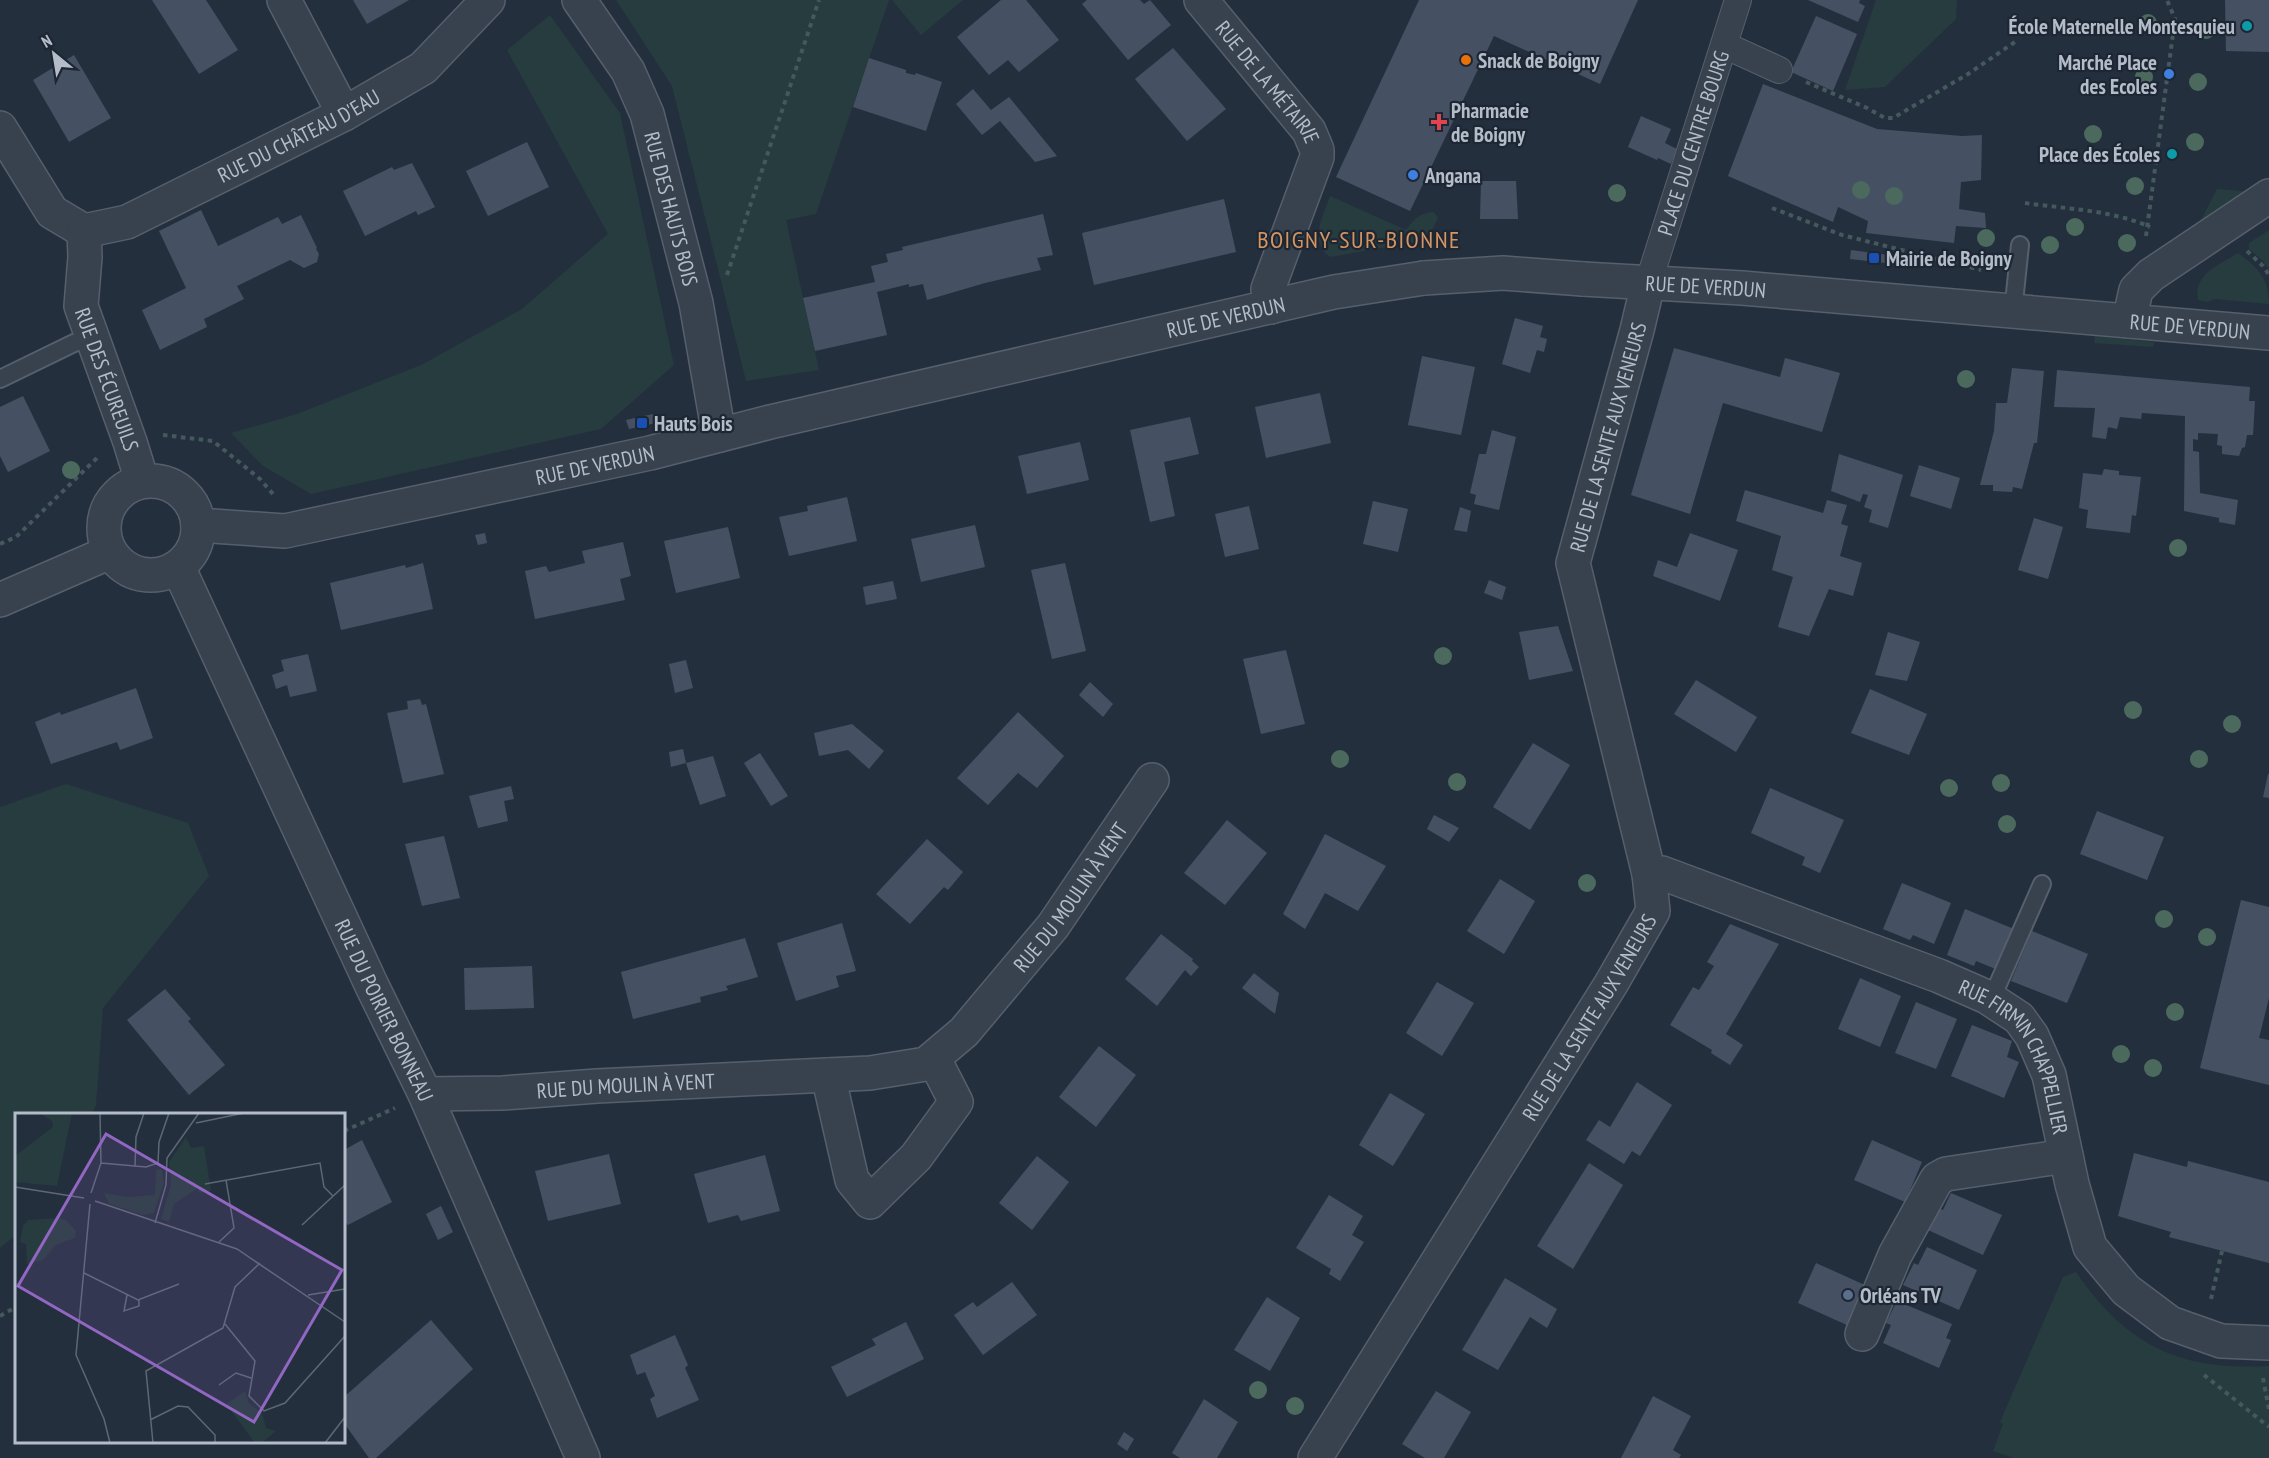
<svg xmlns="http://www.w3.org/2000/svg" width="2269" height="1458" font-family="'PT Sans Narrow',sans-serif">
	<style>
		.green { fill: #263c3f }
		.building { fill: #455162 }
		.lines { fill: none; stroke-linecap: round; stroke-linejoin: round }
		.service-casing { stroke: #565f6c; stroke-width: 20 }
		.pedestrian-casing { stroke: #565f6c; stroke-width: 28 }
		.minor-casing { stroke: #565f6c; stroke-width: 36 }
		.tertiary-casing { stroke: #565f6c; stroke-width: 36 }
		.path { stroke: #44595c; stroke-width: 4; stroke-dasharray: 4.5 4.5; stroke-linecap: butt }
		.service { stroke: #38414e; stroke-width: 16 }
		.pedestrian { stroke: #38414e; stroke-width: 26 }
		.minor { stroke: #38414e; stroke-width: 33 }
		.tertiary { stroke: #38414e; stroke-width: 33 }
		.tree { fill: #4b6a5d }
		.culture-dot { fill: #0f9aa8; stroke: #1d2633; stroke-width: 2 }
		.food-dot { fill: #e8710a; stroke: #1d2633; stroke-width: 2 }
		.shop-dot { fill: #3f7fe0; stroke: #1d2633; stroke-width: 2 }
		.health-dot { fill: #e0444e; stroke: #1d2633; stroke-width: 2 }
		.transit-dot { fill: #1a4fb4; stroke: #1d2633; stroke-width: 2 }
		.service-dot { fill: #5c6f8a; stroke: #1d2633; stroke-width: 2 }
		.labels { text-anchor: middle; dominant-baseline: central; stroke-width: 4.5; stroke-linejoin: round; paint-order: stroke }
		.poi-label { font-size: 21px; font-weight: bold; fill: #b4bcc9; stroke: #1d2633; text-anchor: start }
		.street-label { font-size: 21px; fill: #b4bcc9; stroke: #1d2633 }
		.quarter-label { font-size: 24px; letter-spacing: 1.5px; fill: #d59563; stroke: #1d2633 }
		.inset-road { fill: none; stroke: #5e6776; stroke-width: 1.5 }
		.view { fill: #9266c3; fill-opacity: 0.15; stroke: #9266c3; stroke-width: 3 }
		.inset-edge { fill: none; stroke: #b4bcc9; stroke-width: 3 }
	</style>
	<rect width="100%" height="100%" fill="#242f3e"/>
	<g class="green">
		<polygon points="616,0 889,0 816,214 786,220 819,370 746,381 672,86"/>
		<polygon points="892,0 963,0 921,35"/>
		<polygon points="1876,0 1957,0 1956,19 1885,87 1845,90"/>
		<polygon points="550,15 620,113 674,365 601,429 311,494 263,466 231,433 297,414 421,365 522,309 608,234 507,50"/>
		<polygon points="2217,189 2252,192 2197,228"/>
		<path d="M1330,196L1406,230C1414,219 1419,213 1434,212L1438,218L1427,240L1330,257C1308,240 1323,218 1330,196Z"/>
		<polygon points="2269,230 2269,270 2263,261 2249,249 2249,243"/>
		<path d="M2238,253C2258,268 2269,278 2269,304L2214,299L2208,302L2198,300C2193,274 2219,265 2238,253Z"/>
		<polygon points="2095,336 2154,342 2153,347 2094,343"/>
		<polygon points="66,784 188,823 209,876 103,1008 96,1105 92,1114 16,1114 16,1235 0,1248 0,807"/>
		<path d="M2076,1272C2127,1346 2180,1371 2269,1366V1458H2013L1993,1451L2003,1424L2000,1422L2063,1277Z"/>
	</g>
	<g class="building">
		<polygon points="152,0 206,0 238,50 199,74"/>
		<polygon points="353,0 409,0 367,24"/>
		<polygon points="1001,0 1026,0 1059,40 1019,72 1008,60 989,75 957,37"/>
		<polygon points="1087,0 1140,0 1144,4 1150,0 1171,25 1128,60 1082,4"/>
		<polygon points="1419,0 1638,0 1600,84 1494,36 1410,211 1336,177"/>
		<polygon points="1808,0 1860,0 1859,3 1865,6 1858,22"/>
		<polygon points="2225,0 2269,0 2269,52 2226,51"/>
		<polygon points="1816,16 1857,34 1833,91 1791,72"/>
		<polygon points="1173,48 1226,109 1187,141 1135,79"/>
		<polygon points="74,55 111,118 69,142 33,80"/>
		<polygon points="869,58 906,70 906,73 915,75 916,73 942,82 926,131 853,107"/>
		<polygon points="1763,84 1877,129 1962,136 1982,135 1981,180 1961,182 1959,209 1985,213 1986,228 1956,226 1954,243 1866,233 1868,221 1838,207 1833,222 1728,176"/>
		<polygon points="973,89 991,110 1009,97 1057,156 1035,162 1000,121 982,135 956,104"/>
		<polygon points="1641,116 1671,129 1665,143 1677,149 1671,164 1658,158 1657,160 1628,147"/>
		<polygon points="527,142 549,187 488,216 466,171"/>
		<polygon points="412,163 435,207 418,215 416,211 365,236 343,191 392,167 394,170"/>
		<polygon points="1481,181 1516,181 1518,219 1480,219"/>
		<polygon points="1224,199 1236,252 1094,285 1082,233"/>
		<polygon points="201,210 218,246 278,217 282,224 301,215 317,248 316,249 319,254 317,262 304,268 290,260 237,286 244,299 204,319 207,327 160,350 142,310 186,288 159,231"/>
		<polygon points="1043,214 1053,255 1037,258 1041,270 985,283 927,300 923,284 909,287 909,284 877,292 887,335 815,351 803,298 875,282 871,266 888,262 886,254 903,250 902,247"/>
		<polygon points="1851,250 1896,256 1894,264 1850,259"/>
		<polygon points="1515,318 1543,326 1540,337 1547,339 1544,352 1537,350 1530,373 1502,364"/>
		<polygon points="1674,348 1780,377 1785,358 1840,373 1822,432 1723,403 1690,514 1631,495"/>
		<polygon points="1422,356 1475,367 1461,435 1408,425"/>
		<polygon points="2012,368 2044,371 2037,443 2034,443 2022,489 2013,487 2012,492 1993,491 1993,485 1980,485 1994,431 1996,403 2007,403"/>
		<polygon points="2057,370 2250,387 2249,401 2255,401 2253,435 2247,435 2245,447 2242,448 2239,456 2222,454 2222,446 2217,445 2218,434 2198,433 2198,440 2193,439 2193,451 2199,452 2200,493 2238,500 2235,525 2219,522 2219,518 2184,511 2185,416 2142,413 2141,419 2120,417 2117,429 2108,427 2106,439 2092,437 2095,408 2054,407"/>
		<polygon points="1320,393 1331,443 1266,458 1255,407"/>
		<polygon points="23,396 50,451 8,472 0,456 0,407"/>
		<polygon points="653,414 656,423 629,429 626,420"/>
		<polygon points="1190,417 1199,454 1164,462 1175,516 1150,522 1130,430"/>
		<polygon points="1492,430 1516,437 1499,510 1474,504 1476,495 1470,493 1479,454 1486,454"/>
		<polygon points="1080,442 1089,480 1027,494 1018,456"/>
		<polygon points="1839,454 1903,475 1888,528 1869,522 1872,510 1864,507 1868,495 1863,494 1860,502 1831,491"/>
		<polygon points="1919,465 1960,478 1951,509 1910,496"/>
		<polygon points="2104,469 2119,471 2119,475 2141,477 2136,516 2132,515 2130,533 2086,528 2088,510 2079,508 2083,473 2102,475"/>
		<polygon points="1745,490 1823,513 1827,500 1847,505 1841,524 1848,526 1840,556 1862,563 1853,596 1829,589 1809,636 1778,627 1793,577 1772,570 1781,536 1736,521"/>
		<polygon points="847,497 857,541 789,556 779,517 808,511 807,506"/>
		<polygon points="1373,501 1408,509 1398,552 1363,544"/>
		<polygon points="1249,506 1259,549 1225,557 1215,514"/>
		<polygon points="1460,507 1471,511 1467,532 1454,530"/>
		<polygon points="2034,518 2063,527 2048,579 2018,570"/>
		<polygon points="975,525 985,567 921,582 911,539"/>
		<polygon points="728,527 740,578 676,593 664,541"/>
		<polygon points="485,533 487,543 478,545 475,535"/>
		<polygon points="1690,533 1738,550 1720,601 1653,576 1658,560 1677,567"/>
		<polygon points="623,542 631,576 620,579 625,600 535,619 525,571 546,566 549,572 585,563 582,551"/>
		<polygon points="423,563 433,609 341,630 330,583 405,565 406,568"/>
		<polygon points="1065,563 1086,651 1052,659 1031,570"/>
		<polygon points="1489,580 1506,587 1502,600 1484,593"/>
		<polygon points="893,581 897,599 866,605 863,587"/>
		<polygon points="1558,626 1573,671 1529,680 1519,632"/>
		<polygon points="1888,632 1920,642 1907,681 1875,675"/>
		<polygon points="1286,650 1305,724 1261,734 1243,659"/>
		<polygon points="308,654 317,691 290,697 287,685 276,689 272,675 284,671 281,660"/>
		<polygon points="686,660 693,688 675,693 669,664"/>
		<polygon points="1696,680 1757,717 1736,752 1674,714"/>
		<polygon points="1090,682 1113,704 1103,717 1079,695"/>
		<polygon points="136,688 153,738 120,750 117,742 51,764 35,722 60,712 61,715"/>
		<polygon points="1870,689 1927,714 1909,755 1851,733"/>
		<polygon points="420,699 422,705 426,704 444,774 403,783 387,713 408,709 407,701"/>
		<polygon points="1018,712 1064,756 1037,788 1018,773 988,805 957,778"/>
		<polygon points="852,724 884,751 869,769 848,750 819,756 814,733"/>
		<polygon points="1533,743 1570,765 1530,830 1493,807"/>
		<polygon points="683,749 686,763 713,756 726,796 700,805 686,763 671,767 669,752"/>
		<polygon points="760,753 788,796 771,806 744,763"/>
		<polygon points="2268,774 2269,774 2269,798 2263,797"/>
		<polygon points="511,786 514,799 504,801 508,821 478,828 469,796"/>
		<polygon points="1770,788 1844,820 1820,873 1802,865 1805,857 1751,833"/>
		<polygon points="2097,811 2164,837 2147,880 2080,854"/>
		<polygon points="1434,815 1459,828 1449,842 1427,829"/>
		<polygon points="1227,820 1267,853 1225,905 1184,873"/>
		<polygon points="1325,834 1386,866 1358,911 1325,893 1305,929 1283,914"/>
		<polygon points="444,836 460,898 422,906 405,844"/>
		<polygon points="927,839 963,872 948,890 944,887 910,924 876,894"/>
		<polygon points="1500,879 1535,901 1504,954 1467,931"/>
		<polygon points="1902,883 1951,903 1934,944 1913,935 1910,940 1883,929"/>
		<polygon points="2241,900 2269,907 2269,998 2259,1038 2269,1040 2269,1085 2200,1068"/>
		<polygon points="1965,909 2014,929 1998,970 1976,961 1974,966 1947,955"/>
		<polygon points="842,923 856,971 836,976 839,987 796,1001 777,943"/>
		<polygon points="1730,924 1779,944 1726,1034 1743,1045 1730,1065 1711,1053 1712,1050 1670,1025 1693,987 1699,990 1714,966 1707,962"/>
		<polygon points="2032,931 2088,954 2067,1003 2011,981"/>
		<polygon points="1161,934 1193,959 1192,961 1199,967 1191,976 1185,970 1157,1006 1125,979"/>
		<polygon points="745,938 758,977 726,986 728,990 700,997 701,1002 633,1019 621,972"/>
		<polygon points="532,966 534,1008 465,1010 464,968"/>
		<polygon points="1254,973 1279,993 1275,1014 1242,988"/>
		<polygon points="1860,978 1901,996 1880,1047 1838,1029"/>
		<polygon points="1437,982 1474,1003 1442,1056 1406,1033"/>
		<polygon points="165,989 191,1019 188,1021 225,1065 189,1095 127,1020"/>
		<polygon points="1916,1002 1957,1019 1936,1069 1895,1053"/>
		<polygon points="1972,1025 2012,1041 2007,1057 2019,1062 2004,1098 1951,1076"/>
		<polygon points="1099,1046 1136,1075 1096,1127 1059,1097"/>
		<polygon points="1637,1082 1672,1105 1640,1156 1632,1151 1624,1164 1586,1140 1599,1120 1610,1127"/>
		<polygon points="1390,1093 1425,1114 1393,1166 1359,1145"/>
		<polygon points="362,1140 392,1202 348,1225 344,1222 344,1150"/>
		<polygon points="1872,1140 1922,1162 1905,1202 1854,1180"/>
		<polygon points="2134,1153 2187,1167 2188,1161 2269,1182 2269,1263 2169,1237 2171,1232 2118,1216"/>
		<polygon points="609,1154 621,1204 548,1221 535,1171"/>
		<polygon points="765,1155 780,1211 741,1221 738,1215 708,1223 694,1174"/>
		<polygon points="1037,1156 1069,1182 1032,1230 999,1203"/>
		<polygon points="1589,1163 1623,1185 1573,1269 1537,1246"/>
		<polygon points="1951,1193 2002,1215 1983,1255 1928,1230 1938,1208 1943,1210"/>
		<polygon points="1329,1195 1363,1216 1352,1235 1364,1242 1340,1281 1329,1274 1331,1269 1296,1248"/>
		<polygon points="441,1206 453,1232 438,1240 426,1214"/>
		<polygon points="1927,1247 1977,1270 1959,1310 1903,1285 1914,1263 1918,1265"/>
		<polygon points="1816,1263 1867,1286 1849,1326 1798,1303"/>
		<polygon points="1505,1278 1557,1309 1547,1328 1530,1317 1498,1370 1462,1350"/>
		<polygon points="1012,1282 1037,1315 983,1355 954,1315 973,1302 977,1307"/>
		<polygon points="1267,1297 1300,1318 1270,1371 1234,1350"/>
		<polygon points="1897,1301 1952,1324 1946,1338 1951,1340 1939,1368 1883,1343 1891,1325 1886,1323"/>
		<polygon points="431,1320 473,1369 376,1458 369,1458 344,1423 344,1397"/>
		<polygon points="906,1322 924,1359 847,1397 831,1367 876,1345 872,1339"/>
		<polygon points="675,1335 688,1365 685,1368 699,1400 657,1418 650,1399 655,1396 645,1372 637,1375 630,1355"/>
		<polygon points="1436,1391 1471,1412 1444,1458 1425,1458 1402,1444"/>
		<polygon points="1653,1396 1691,1416 1673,1450 1681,1455 1679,1458 1621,1458"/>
		<polygon points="1204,1399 1238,1422 1217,1458 1180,1458 1172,1453"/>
		<polygon points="1124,1432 1134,1439 1127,1451 1117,1444"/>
	</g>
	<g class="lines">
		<g class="service-casing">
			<g id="service">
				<polyline points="2013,312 2020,245"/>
				<polyline points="0,379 74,343 93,338"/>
				<polyline points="1991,1000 2042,884"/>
			</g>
		</g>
		<g class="pedestrian-casing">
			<g id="pedestrian">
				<polyline points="1724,45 1779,70"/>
				<path id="s1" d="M1648,284L1738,0"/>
			</g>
		</g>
		<g class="minor-casing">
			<g id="minor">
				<polyline points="284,0 344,114"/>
				<path id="s2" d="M579,0L628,71L647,114L696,303L719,435"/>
				<path id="s3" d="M1201,0L1309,131L1317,150V157L1268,289L1271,307"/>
				<polyline points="0,128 52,212 84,231"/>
				<path id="s4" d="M84,231L127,222L344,114L423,68L488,0"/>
				<path id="s5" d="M84,231L85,257L81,306L130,442L138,468L139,482"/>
				<polyline points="1424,278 1503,273 1583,279"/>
				<polyline points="2129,321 2136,290 2151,275 2269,196"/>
				<path id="s6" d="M178,567L372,986L425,1094L583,1458"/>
				<path id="s7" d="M1649,874L1662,873L1939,976L1987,997L2019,1018L2032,1036L2049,1075L2072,1184L2090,1247L2126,1290L2170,1323L2221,1341L2269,1343"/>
				<polyline points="828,1075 852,1180 870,1202 916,1157 956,1102 934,1059"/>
				<path id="s8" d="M425,1094L503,1093L597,1086L870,1073L926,1064L964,1032L1053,926L1152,780"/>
				<polyline points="1862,1334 1895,1255 1937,1179 1946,1174 2066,1156"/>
				<path id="s9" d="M1315,1458L1611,984L1653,911L1649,874L1573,563L1637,330L1648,284"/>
			</g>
		</g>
		<g class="tertiary-casing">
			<g id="tertiary">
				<path id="s10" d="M1583,279L1742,288L2269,333"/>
				<circle cx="151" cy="528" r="47"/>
				<path id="s11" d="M198,525L285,531L650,453L770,422L1334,292L1424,278"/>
				<polyline points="0,600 110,552"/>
			</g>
		</g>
		<g class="path">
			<polyline points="1806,82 1867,108 1885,118 1893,118 1968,74 2015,42"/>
			<path d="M2025,203C2066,209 2112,210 2150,227"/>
			<polyline points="1772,208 1842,235 1981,270"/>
			<polyline points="2146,236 2175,19 2167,0"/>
			<polyline points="2247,251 2263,266 2269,275"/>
			<polyline points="727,275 819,0"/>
			<polyline points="163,435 213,441 260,479 273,494"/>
			<polyline points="0,544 16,537 98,457"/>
			<polyline points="344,1131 395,1108"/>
			<polyline points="2211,1299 2222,1251"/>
			<polyline points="0,1316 16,1307"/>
			<polyline points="2204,1375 2269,1427"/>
			<polyline points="2263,1378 2269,1410"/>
		</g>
		<use href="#service" class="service"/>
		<use href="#pedestrian" class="pedestrian"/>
		<use href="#minor" class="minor"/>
		<use href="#tertiary" class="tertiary"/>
	</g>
	<g class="tree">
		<circle cx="2148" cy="23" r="9"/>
		<circle cx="2206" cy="30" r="9"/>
		<circle cx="2144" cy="77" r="9"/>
		<circle cx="2198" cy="82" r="9"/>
		<circle cx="2093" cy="134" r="9"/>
		<circle cx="2195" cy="142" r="9"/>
		<circle cx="2135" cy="186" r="9"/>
		<circle cx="1861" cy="190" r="9"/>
		<circle cx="1617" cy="193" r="9"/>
		<circle cx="1894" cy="196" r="9"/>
		<circle cx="2075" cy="227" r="9"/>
		<circle cx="1986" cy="238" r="9"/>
		<circle cx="2127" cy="243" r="9"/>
		<circle cx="2050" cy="245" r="9"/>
		<circle cx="1966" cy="379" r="9"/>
		<circle cx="71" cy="470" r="9"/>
		<circle cx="2178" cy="548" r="9"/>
		<circle cx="1443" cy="656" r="9"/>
		<circle cx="2133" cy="710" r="9"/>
		<circle cx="2232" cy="724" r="9"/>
		<circle cx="1340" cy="759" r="9"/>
		<circle cx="2199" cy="759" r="9"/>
		<circle cx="1457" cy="782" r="9"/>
		<circle cx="2001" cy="783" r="9"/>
		<circle cx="1949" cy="788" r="9"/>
		<circle cx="2007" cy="824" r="9"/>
		<circle cx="1587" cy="883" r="9"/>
		<circle cx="2164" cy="919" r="9"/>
		<circle cx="2207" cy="937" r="9"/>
		<circle cx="2175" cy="1012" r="9"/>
		<circle cx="2121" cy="1054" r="9"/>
		<circle cx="2153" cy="1068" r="9"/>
		<circle cx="1258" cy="1390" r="9"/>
		<circle cx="1295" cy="1406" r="9"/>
	</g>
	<g class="culture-dot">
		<circle cx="2247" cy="26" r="6"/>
		<circle cx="2172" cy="154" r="6"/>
	</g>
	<circle class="food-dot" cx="1466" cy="60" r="6"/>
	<g class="shop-dot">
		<circle cx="2169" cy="74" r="6"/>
		<circle cx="1413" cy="175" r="6"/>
	</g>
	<path class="health-dot" d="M1436 113h6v6h6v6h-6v6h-6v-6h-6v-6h6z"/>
	<g class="transit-dot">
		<rect x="1868" y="252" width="12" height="12" rx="3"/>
		<rect x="636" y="417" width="12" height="12" rx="3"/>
	</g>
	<circle class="service-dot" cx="1848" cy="1295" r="6"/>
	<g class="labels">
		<g class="poi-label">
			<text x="2235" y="26" text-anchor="end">École Maternelle Montesquieu</text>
			<text x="1478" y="60">Snack de Boigny</text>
			<text x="2157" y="62" text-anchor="end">Marché Place<tspan x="2157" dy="24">des Ecoles</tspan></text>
			<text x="1451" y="110">Pharmacie<tspan x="1451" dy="24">de Boigny</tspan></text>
			<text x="2160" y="154" text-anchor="end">Place des Écoles</text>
			<text x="1425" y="175">Angana</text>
			<text x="1886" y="258">Mairie de Boigny</text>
			<text x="654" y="423">Hauts Bois</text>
			<text x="1860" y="1295">Orléans TV</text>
		</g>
		<g class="street-label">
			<text stroke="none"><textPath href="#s3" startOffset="106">RUE DE LA MÉTAIRIE</textPath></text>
			<text stroke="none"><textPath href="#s4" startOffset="236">RUE DU CHÂTEAU D'EAU</textPath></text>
			<text stroke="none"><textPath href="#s1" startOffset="148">PLACE DU CENTRE BOURG</textPath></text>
			<text stroke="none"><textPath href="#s2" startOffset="231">RUE DES HAUTS BOIS</textPath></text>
			<text stroke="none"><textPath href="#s10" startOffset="123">RUE DE VERDUN</textPath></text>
			<text stroke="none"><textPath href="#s11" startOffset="1052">RUE DE VERDUN</textPath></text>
			<text stroke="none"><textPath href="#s10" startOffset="609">RUE DE VERDUN</textPath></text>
			<text stroke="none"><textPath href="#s5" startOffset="153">RUE DES ÉCUREUILS</textPath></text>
			<text stroke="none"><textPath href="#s9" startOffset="1131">RUE DE LA SENTE AUX VENEURS</textPath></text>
			<text stroke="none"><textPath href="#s11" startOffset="404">RUE DE VERDUN</textPath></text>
			<text stroke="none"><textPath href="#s8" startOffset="724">RUE DU MOULIN À VENT</textPath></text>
			<text stroke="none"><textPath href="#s6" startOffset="489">RUE DU POIRIER BONNEAU</textPath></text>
			<text stroke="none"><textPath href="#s9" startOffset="519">RUE DE LA SENTE AUX VENEURS</textPath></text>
			<text stroke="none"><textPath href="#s7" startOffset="428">RUE FIRMIN CHAPPELLIER</textPath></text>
			<text stroke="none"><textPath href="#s8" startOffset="201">RUE DU MOULIN À VENT</textPath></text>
		</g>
		<g class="quarter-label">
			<text x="1359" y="239">BOIGNY-SUR-BIONNE</text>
		</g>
	</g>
	<g transform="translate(15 1113)">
		<rect width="330" height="330" fill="#242f3e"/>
		<path d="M25,0H57L42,73L0,69V43L38,14L37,8ZM171,24L176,35L189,33L196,78L184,80L183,75L159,91L154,109L146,106L156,71L154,49ZM147,56L149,70L139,100L128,102L94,91L89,80L113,84L140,82L141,57ZM43,105L51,107L61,118L60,125L41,132L28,147L12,151L11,131L5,129L8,113L13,107ZM230,278L234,290L247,300L251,315L261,318L247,330H240L211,291Z" fill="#263c3f"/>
		<path class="inset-road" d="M181,10L229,0M86,50L131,54L143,50L144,29L154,0M120,54L121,24L129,0M190,71L305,50L309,74L318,83M0,74L69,85M76,80L86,50L85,0M80,88L222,136L330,209M75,91L61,242L89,306L95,330M140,110L151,72L152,45L184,0M287,112L330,72M204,129L219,115L211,67M69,160L123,187L164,171M112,182L109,198L124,193V187M293,182L330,176M210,211L240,248L234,283L249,298L270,290L330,223M204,272L221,260L236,265M135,307L163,293L173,294L200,322V330M138,330L131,258L208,215L220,174L245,150M310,330L330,304"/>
		<path class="view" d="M91,21L327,157L239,309L3,173Z"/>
		<rect width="330" height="330" class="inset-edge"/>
	</g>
	<g transform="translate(54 54) rotate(330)" stroke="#1d2633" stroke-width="4.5" paint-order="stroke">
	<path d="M0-4.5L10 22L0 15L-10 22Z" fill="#b4bcc9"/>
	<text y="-9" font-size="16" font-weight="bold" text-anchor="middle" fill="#b4bcc9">N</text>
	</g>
</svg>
